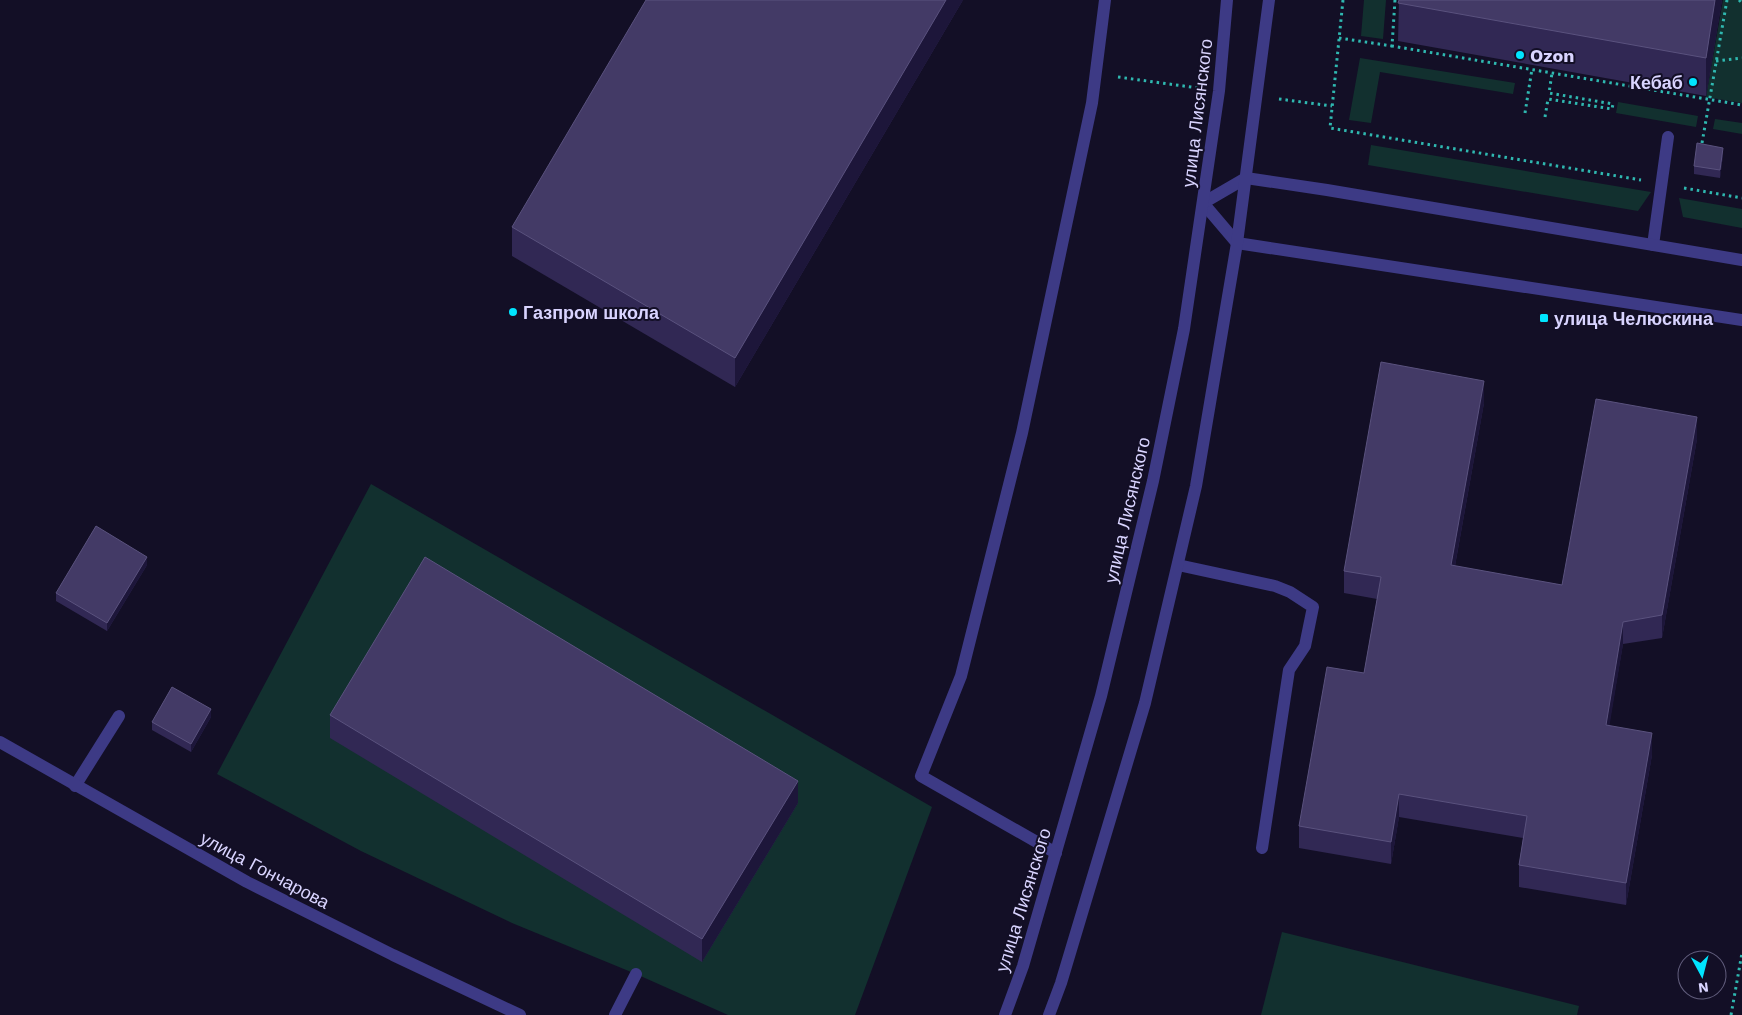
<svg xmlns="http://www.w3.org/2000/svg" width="1742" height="1015" font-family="'Work Sans',sans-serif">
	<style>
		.green { fill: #12302f }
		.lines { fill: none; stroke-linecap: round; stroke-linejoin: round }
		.path { stroke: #2fb8b0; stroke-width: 3; stroke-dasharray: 2.5 4; stroke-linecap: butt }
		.lane { stroke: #3d3a85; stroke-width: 12 }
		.street { stroke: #3d3a85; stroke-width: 12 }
		.wall { fill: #312854 }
		.shaded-wall { fill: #1d163a }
		.building { fill: #433a66; stroke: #5a527e }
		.poi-dot { fill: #00e5ff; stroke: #130f26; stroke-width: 2 }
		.labels { text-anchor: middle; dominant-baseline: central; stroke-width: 4; stroke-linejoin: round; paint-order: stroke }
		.poi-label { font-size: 18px; font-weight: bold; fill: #d9d4ff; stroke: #130f26; text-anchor: start }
		.street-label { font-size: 18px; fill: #d9d4ff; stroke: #130f26 }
	</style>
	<rect width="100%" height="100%" fill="#130f26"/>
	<g class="green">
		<polygon points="1364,0 1386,0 1383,39 1361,36"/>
		<polygon points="1723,0 1742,0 1742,103 1706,97"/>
		<polygon points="1360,58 1515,83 1513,94 1380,72 1371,123 1349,120"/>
		<polygon points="1618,102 1698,116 1696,127 1616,113"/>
		<polygon points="1715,119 1742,123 1742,134 1713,129"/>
		<polygon points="1371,145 1651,192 1638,211 1368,165"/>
		<polygon points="1679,198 1742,209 1742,228 1683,217"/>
		<polygon points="371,484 932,807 855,1015 728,1015 636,974 512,923 361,851 217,774"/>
		<polygon points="1282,932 1579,1006 1577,1015 1261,1015"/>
	</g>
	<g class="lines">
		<g class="path">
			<polyline points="1343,0 1330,128 1641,180"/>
			<polyline points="1395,0 1392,46 1742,105"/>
			<polyline points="1739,0 1742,3"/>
			<polyline points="1339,38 1392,46"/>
			<polyline points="1716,61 1742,58"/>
			<polyline points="1118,77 1198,88"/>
			<polyline points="1279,99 1332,106"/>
			<polyline points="1525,113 1532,69"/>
			<polyline points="1545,117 1548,99 1612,109 1613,104 1549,93 1552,73"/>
			<polyline points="1702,143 1727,0"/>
			<polyline points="1684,188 1742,198"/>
			<polyline points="1731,1015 1742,953"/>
		</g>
		<g class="lane">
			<polyline points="1653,245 1668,137"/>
			<polyline points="1178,565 1275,586 1290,592 1313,607 1305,646 1289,670 1262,848"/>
			<polyline points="75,786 119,716"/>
			<polyline points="1056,853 921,776 961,676 1022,433 1092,103 1105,0"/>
			<polyline points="615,1015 636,974"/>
		</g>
		<g class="street">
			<polyline points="1203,203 1237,243 1742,320"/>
			<polyline points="1203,203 1246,178 1327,190 1742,260"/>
			<polyline points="0,742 247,882 393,955 520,1015"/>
			<polyline points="1005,1015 1023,966 1101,696 1153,481 1184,329 1219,91 1227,0"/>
			<polyline points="1049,1015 1061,983 1145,703 1196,486 1237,243 1269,0"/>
		</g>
	</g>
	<g class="wall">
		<polygon points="963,0 735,387 512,256 512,227"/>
		<polygon points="1399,0 1722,0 1706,96 1398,41"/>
		<polygon points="1723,155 1720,178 1694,174 1694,166"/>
		<polygon points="1484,403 1455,566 1562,585 1697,439 1662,638 1623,644 1609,725 1652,755 1626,905 1519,887 1519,865 1523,838 1399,817 1391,864 1299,848 1299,826 1364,673 1377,599 1344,593 1344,571"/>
		<polygon points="147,565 107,631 56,601 56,593"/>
		<polygon points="330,715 798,803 702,962 330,738"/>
		<polygon points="211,717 191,752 152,730 152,722"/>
	</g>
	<g class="shaded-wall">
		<polygon points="946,0 963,0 735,387 735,358"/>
		<polygon points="1715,0 1722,0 1706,96 1706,58"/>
		<polygon points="1723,148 1723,155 1720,178 1720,170"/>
		<polygon points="1484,381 1484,403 1451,588 1451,565"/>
		<polygon points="1697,417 1697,439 1662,638 1662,615"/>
		<polygon points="147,557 147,565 107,631 107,623"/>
		<polygon points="1623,622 1623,644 1606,747 1606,725"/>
		<polygon points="211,709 211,717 191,752 191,744"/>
		<polygon points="1652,733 1652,755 1626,905 1626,883"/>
		<polygon points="798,781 798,803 702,962 702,939"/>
		<polygon points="1399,794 1399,817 1391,864 1391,842"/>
	</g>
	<g class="building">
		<polygon points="646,0 946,0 735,358 512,227"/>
		<polygon points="1399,0 1715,0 1706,58 1398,3"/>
		<polygon points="1697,143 1723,148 1720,170 1694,166"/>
		<polygon points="1381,362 1484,381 1451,565 1562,585 1596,399 1697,417 1662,615 1623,622 1606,725 1652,733 1626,883 1519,865 1527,816 1399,794 1391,842 1299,826 1327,667 1364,673 1381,577 1344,571"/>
		<polygon points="96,526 147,557 107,623 56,593"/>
		<polygon points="425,557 798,781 702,939 330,715"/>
		<polygon points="172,687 211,709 191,744 152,722"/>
	</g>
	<g class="poi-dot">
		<circle cx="1520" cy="55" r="5"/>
		<circle cx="1693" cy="82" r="5"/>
		<circle cx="513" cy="312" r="5"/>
		<rect x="1539" y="313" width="10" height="10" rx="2.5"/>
	</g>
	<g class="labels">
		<g class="poi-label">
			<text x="1530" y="55">Ozon</text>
			<text x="1683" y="82" text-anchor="end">Кебаб</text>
			<text x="523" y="312">Газпром школа</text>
			<text x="1554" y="318">улица Челюскина</text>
		</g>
		<g class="street-label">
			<text transform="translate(1197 113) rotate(-83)">улица Лисянского</text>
			<text transform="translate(1127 510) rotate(-77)">улица Лисянского</text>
			<text transform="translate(265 870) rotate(28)">улица Гончарова</text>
			<text transform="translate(1023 900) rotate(-73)">улица Лисянского</text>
		</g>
	</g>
	<g transform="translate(1702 975) rotate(173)"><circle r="24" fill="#130f26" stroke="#625e7d"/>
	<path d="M0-4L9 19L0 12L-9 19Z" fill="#00e5ff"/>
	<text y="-8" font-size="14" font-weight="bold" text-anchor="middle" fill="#d9d4ff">N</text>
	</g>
</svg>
